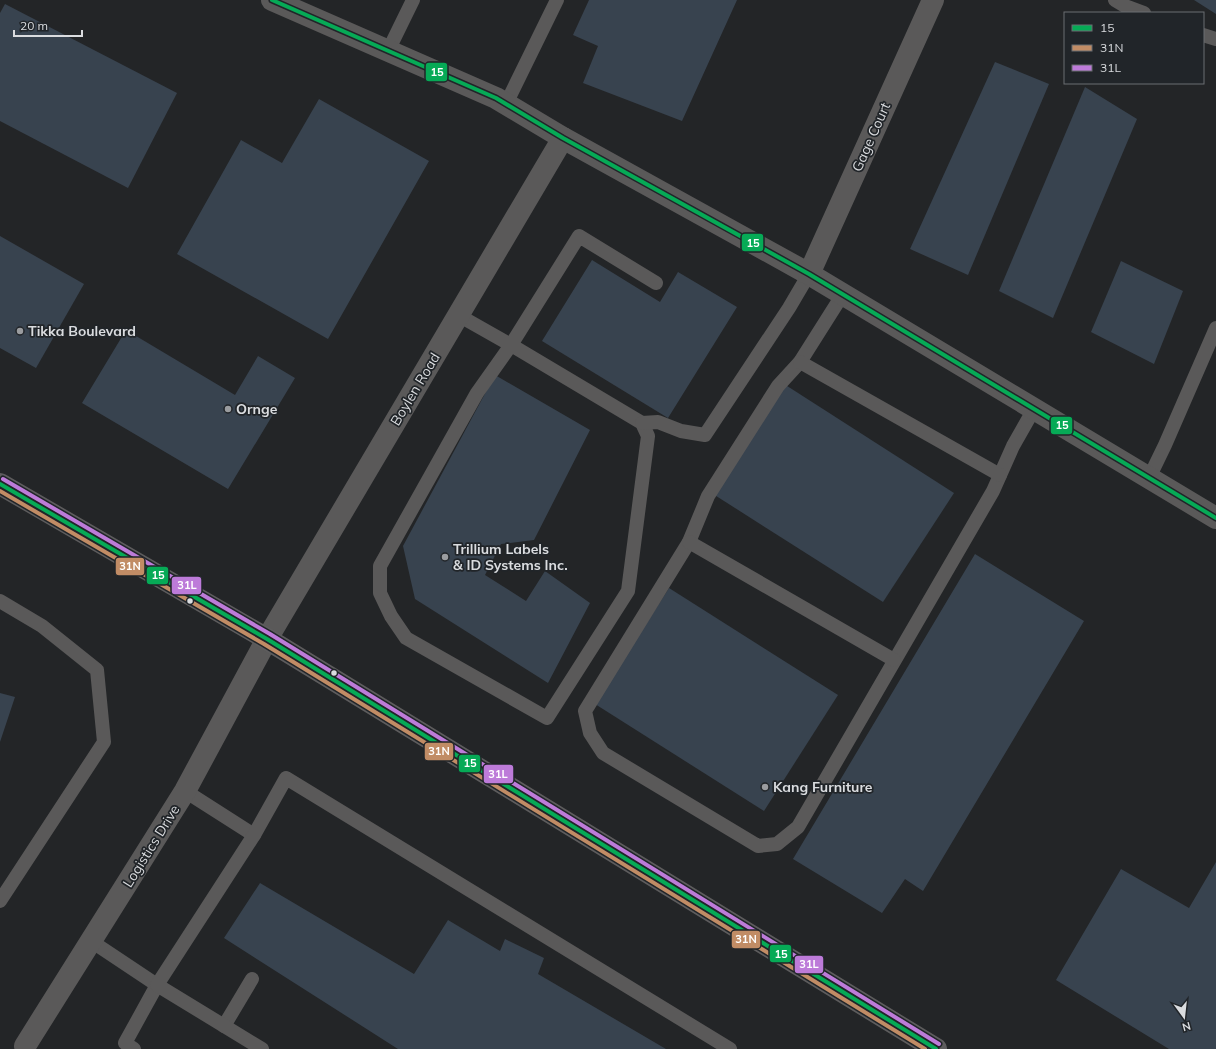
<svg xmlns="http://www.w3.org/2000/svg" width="1216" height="1049" font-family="Mulish,sans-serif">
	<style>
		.building { fill: #38434f }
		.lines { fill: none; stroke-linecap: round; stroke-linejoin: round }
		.service { stroke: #5a5959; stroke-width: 14 }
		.minor { stroke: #5a5959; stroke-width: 22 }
		.secondary { stroke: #5d5c5d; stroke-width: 22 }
		.bus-1-casing { stroke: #212529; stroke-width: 7 }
		.bus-2-casing { stroke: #212529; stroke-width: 7 }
		.bus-3-casing { stroke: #212529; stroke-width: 7 }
		.bus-1 { stroke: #06aa56; stroke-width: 4 }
		.bus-2 { stroke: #c18c65; stroke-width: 4 }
		.bus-3 { stroke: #bd7bd9; stroke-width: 4 }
		.poi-dot { fill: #9a9c9f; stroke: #212529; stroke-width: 1.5 }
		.bus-dot { fill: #dadcdf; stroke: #212529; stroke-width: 1.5 }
		.labels { text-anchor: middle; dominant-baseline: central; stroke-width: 3.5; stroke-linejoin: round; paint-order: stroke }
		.street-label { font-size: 14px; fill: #dadcdf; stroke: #212529 }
		.poi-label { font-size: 14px; font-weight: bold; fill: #dadcdf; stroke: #212529; text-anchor: start }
		.line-badge { stroke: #212529; stroke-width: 1.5 }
		.badge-label { font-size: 11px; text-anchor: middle; font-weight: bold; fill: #fff }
	</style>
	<rect width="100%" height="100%" fill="#232527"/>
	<g class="building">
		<polygon points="589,0 737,0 682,121 583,83 598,46 573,35"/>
		<polygon points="1194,0 1216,0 1216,14"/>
		<polygon points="5,4 177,93 128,188 0,121 0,13"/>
		<polygon points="995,62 1049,84 968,275 910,249"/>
		<polygon points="1085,87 1137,119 1053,318 999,291"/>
		<polygon points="319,99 429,161 328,339 177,254 241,140 282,163"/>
		<polygon points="0,236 84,284 36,368 0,348"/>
		<polygon points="592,260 660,302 678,272 737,307 668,418 542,341"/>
		<polygon points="1121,261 1183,291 1154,364 1091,332"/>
		<polygon points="126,330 235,395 258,356 295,378 228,489 82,403"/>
		<polygon points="495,375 590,430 534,540 501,544 485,575 526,601 545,571 590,603 548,683 415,599 403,546"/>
		<polygon points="784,384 954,493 883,602 713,494"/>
		<polygon points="975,554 1084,621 923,891 905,879 882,913 793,859"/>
		<polygon points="669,588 838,695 764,811 595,704"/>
		<polygon points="0,693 15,697 0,742"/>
		<polygon points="1216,862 1216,1049 1169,1049 1056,980 1121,869 1189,908"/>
		<polygon points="260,883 414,974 448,920 500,951 505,939 544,958 538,974 666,1049 398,1049 224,938"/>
	</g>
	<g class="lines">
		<g class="service">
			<polyline points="1115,0 1125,6 1144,13"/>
			<polyline points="1203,35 1216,39"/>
			<polyline points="388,51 413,0"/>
			<polyline points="506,104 557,0"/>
			<polyline points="843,294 800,362 778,386 708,496 689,542 585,711 590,733 603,753 758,846 777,844 798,827 993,491 1013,446 1034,409"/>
			<polyline points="458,315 511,345 477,393 380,566 380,593 391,616 406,638 547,718 628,591 648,436 642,423 511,345 579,236 656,283"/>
			<polyline points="800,362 1000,475"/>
			<polyline points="642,423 658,422 681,431 705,435 789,308 809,274"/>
			<polyline points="1149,478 1165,445 1216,328"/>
			<polyline points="689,542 894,660"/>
			<polyline points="0,601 42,626 97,670 104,742 0,901"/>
			<polyline points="185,791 254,835"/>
			<polyline points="91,941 157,985 125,1043 134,1049"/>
			<polyline points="224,1026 252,979"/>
			<polyline points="262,1049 157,985 254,835 286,778 730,1049"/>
		</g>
		<g class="minor">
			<polyline points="272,0 496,98 563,138 809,274 1216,518"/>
			<polyline points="809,274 933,0"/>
			<polyline points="25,1046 185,791 267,639 563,138"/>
		</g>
		<polyline class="secondary" points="0,484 267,639 936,1049"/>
		<g class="bus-1-casing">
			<g id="bus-1">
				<polyline points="272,0 496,98 563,138 809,274 1216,518"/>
				<polyline points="0,484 267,639 936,1049"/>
			</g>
		</g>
		<g class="bus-2-casing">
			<polyline id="bus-2" points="0,491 264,644 925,1049"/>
		</g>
		<g class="bus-3-casing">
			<polyline id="bus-3" points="3,479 270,634 939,1044"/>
		</g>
		<use href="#bus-1" class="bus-1"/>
		<use href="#bus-2" class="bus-2"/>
		<use href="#bus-3" class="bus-3"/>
	</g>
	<g class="poi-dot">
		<circle cx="20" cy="331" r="4"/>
		<circle cx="228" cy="409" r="4"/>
		<circle cx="445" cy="557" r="4"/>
		<circle cx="765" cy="787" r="4"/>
	</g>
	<g class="bus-dot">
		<circle cx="190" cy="601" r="3.5"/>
		<circle cx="334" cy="673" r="3.5"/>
	</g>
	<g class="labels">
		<g class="street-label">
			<text transform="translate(871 137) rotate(-66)">Gage Court</text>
			<text transform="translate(415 389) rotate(-59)">Boylen Road</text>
			<text transform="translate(151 846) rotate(-58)">Logistics Drive</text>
		</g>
		<g class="poi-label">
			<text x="28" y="331">Tikka Boulevard</text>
			<text x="236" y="409">Ornge</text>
			<text x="453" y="549">Trillium Labels<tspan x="453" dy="16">&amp; ID Systems Inc.</tspan></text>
			<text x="773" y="787">Kang Furniture</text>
		</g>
	</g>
	<g class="line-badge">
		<rect x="425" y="62" width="23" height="20" rx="4" fill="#06aa56"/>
		<rect x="741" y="233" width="23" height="19" rx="4" fill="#06aa56"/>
		<rect x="1050" y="416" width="23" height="19" rx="4" fill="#06aa56"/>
		<rect x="115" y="557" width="30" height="19" rx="4" fill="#c18c65"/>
		<rect x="146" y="566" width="23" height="19" rx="4" fill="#06aa56"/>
		<rect x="171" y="576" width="31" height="19" rx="4" fill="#bd7bd9"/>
		<rect x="424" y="742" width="30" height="19" rx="4" fill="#c18c65"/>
		<rect x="458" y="754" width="23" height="19" rx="4" fill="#06aa56"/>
		<rect x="483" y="764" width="31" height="20" rx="4" fill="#bd7bd9"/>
		<rect x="731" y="930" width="30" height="19" rx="4" fill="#c18c65"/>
		<rect x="769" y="944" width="23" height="19" rx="4" fill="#06aa56"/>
		<rect x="794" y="955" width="30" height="19" rx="4" fill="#bd7bd9"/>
	</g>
	<g class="badge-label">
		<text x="437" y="76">15</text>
		<text x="753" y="247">15</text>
		<text x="1062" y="429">15</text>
		<text x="130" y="570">31N</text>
		<text x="158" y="579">15</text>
		<text x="187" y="589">31L</text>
		<text x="439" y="755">31N</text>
		<text x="470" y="767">15</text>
		<text x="498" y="778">31L</text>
		<text x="746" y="943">31N</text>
		<text x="781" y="958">15</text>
		<text x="809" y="968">31L</text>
	</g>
	<rect x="1064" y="12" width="140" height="72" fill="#212529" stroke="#6b6e72"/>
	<rect x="1072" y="25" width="20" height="6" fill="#06aa56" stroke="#6b6e72"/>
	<text x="1100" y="32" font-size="12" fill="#dadcdf">15</text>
	<rect x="1072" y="45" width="20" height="6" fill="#c18c65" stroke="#6b6e72"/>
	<text x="1100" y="52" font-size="12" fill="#dadcdf">31N</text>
	<rect x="1072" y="65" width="20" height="6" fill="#bd7bd9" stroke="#6b6e72"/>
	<text x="1100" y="72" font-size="12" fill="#dadcdf">31L</text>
	<g transform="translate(1184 1017) rotate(165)" stroke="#212529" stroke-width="3" paint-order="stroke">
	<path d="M0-3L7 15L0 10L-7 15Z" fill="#dadcdf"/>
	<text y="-6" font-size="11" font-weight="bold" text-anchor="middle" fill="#dadcdf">N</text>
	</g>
	<path d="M14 30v6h68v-6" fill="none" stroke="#dadcdf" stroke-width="2"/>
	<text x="20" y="30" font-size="12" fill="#dadcdf" stroke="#212529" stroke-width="3" paint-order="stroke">20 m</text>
</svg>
